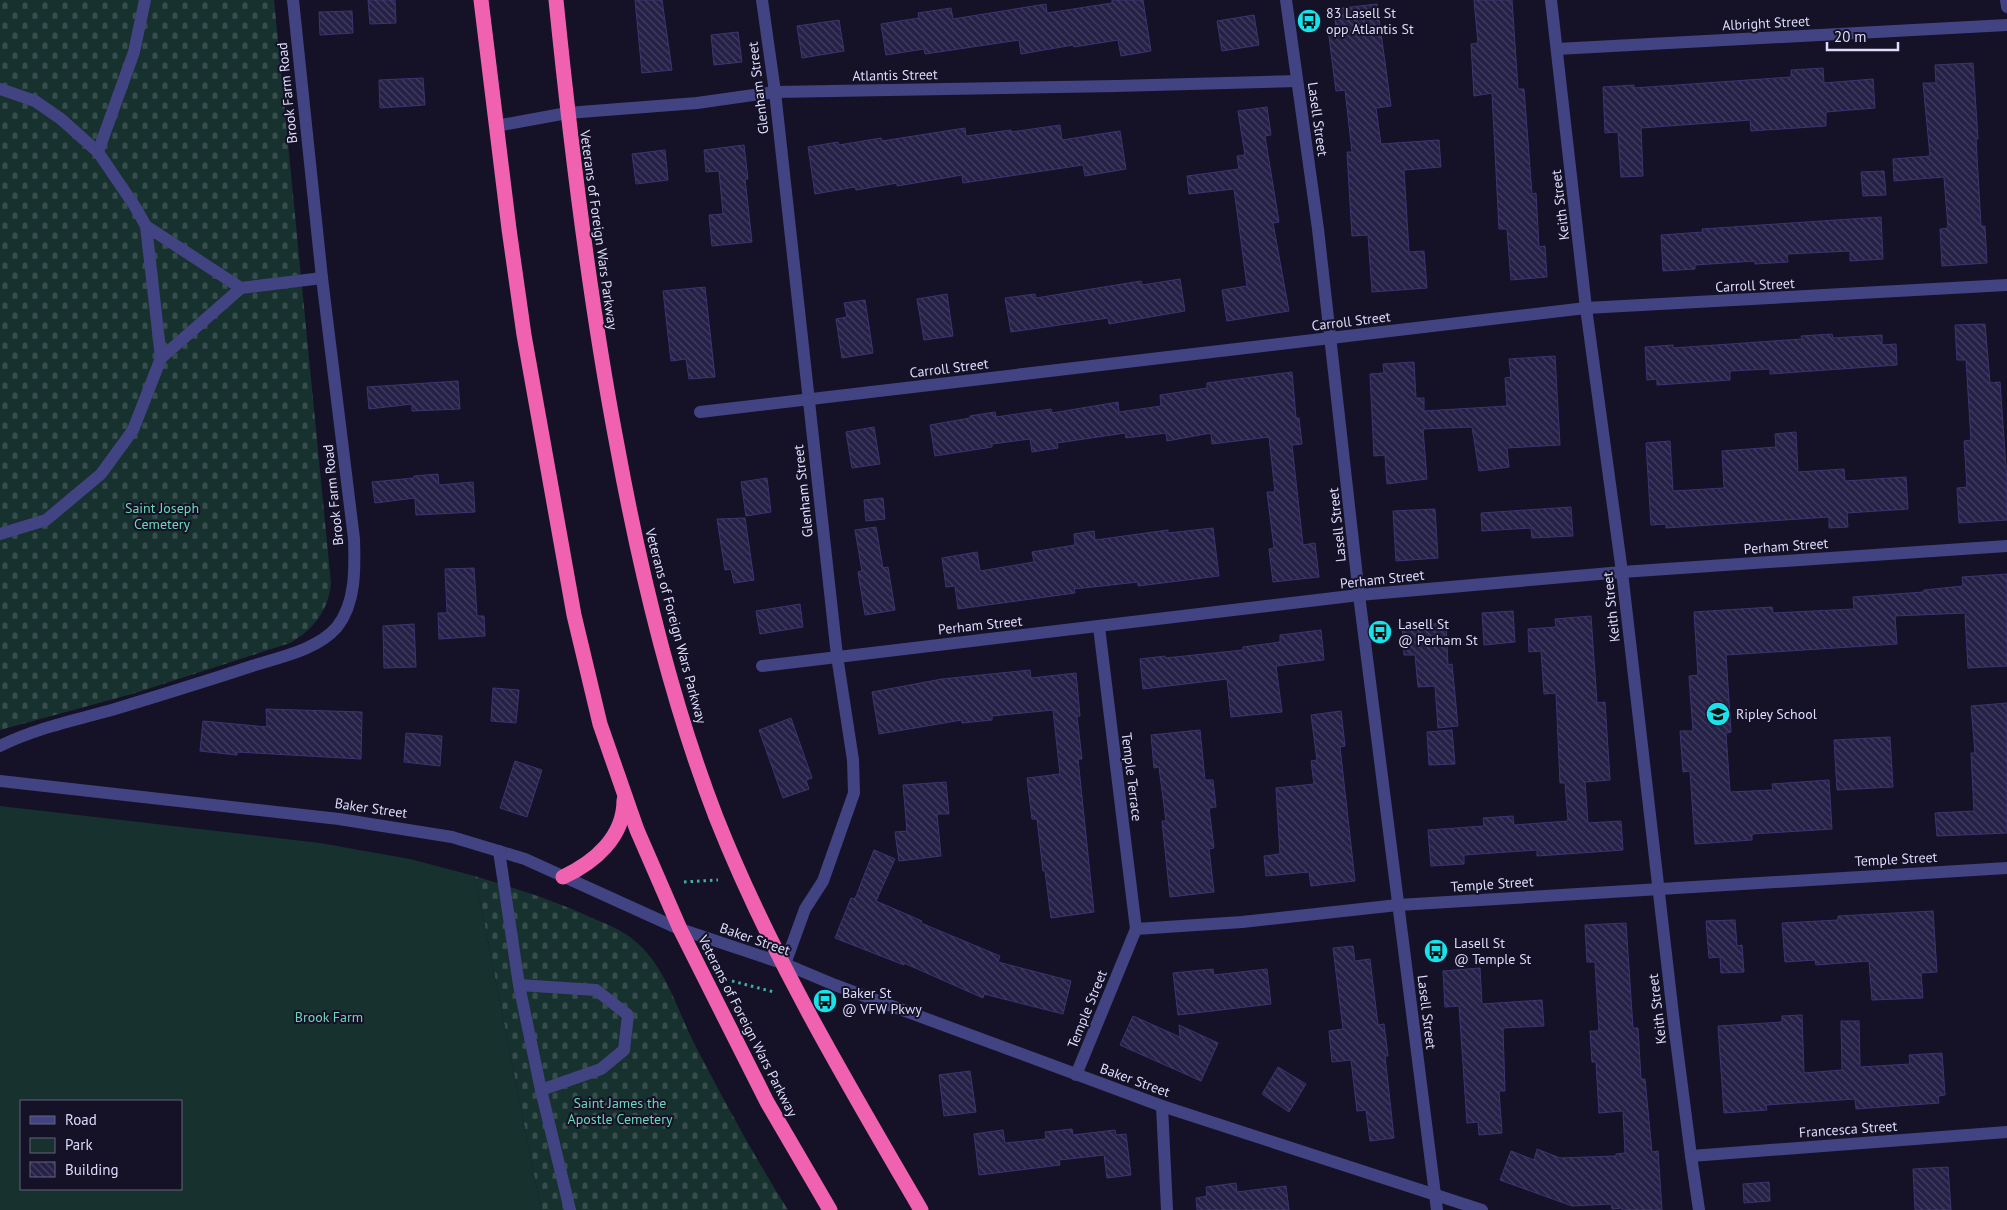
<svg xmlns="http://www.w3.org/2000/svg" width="2007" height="1210" font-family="'PT Sans',sans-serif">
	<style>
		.cemetery { fill: url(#cemetery-stones) }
		.park { fill: #16312e; fill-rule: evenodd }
		.building { fill: url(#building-back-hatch); stroke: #3c3470 }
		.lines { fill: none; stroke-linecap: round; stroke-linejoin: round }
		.path { stroke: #3cb0a1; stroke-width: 3; stroke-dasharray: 2.5 4; stroke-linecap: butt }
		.minor { stroke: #424382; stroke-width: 12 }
		.highway { stroke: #f062af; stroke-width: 15 }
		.labels { text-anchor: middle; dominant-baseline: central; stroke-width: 4; stroke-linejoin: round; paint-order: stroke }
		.poi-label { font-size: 14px; fill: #dddcfc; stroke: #151227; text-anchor: start }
		.street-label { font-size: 14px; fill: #dddcfc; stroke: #151227 }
		.park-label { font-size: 14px; fill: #6dd6b5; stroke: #151227 }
	</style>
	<defs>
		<pattern id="cemetery-stones" width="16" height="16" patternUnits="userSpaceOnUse" patternTransform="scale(1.25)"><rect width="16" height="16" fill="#16312e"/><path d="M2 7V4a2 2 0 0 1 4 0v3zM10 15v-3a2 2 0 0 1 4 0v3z" fill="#374e4d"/></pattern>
		<pattern id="building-back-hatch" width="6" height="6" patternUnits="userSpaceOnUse" patternTransform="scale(1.25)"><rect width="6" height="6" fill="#252046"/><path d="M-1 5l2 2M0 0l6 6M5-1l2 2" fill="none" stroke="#444062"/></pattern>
	</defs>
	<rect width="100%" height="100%" fill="#151227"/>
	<g class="cemetery">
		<path d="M0,0H274L331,583C328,611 314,629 290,643L132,694L0,730Z"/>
		<path d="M475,876C514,888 554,900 592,918C607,924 622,930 635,941C666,967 677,1010 695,1045C724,1101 754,1156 788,1210H541Z"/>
	</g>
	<path class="park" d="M0,806L320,843L410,859L475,876L541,1210H0ZM21,1101H181V1189H21Z"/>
	<g class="building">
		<polygon points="368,0 395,0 396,23 370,24"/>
		<polygon points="635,0 662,0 672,70 642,73"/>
		<polygon points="1112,0 1143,0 1151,51 1121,56 1118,40 1074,47 1073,45 1021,54 1019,40 925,54 924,49 886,55 881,24 919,18 918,13 951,8 953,19 1046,4 1047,13 1112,3"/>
		<polygon points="1474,0 1512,0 1518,89 1524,89 1532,194 1536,193 1539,247 1545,246 1547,277 1511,280 1507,229 1499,229 1492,93 1474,96 1471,44 1478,43"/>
		<polygon points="1377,4 1391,106 1376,108 1381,144 1439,140 1441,167 1404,170 1409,252 1424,251 1427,288 1372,292 1368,235 1352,236 1347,152 1352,152 1345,90 1336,91 1328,29 1336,28 1334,9"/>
		<polygon points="352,11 353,33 320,35 319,12"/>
		<polygon points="1254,15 1259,45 1222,51 1217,21"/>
		<polygon points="839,20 844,51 802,58 797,26"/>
		<polygon points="738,32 742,62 714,65 711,35"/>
		<polygon points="1973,63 1978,139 1976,139 1981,226 1985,226 1987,263 1942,266 1940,229 1948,228 1944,177 1894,181 1893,159 1930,156 1923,83 1936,83 1935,65"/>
		<polygon points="1823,68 1824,83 1873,79 1875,108 1826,112 1826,126 1751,131 1750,120 1641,128 1643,176 1621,177 1618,132 1605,133 1603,87 1634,85 1634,88 1791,77 1791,70"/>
		<polygon points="423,78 425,105 380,108 379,80"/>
		<polygon points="1267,107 1271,135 1265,136 1279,222 1273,223 1289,311 1227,321 1222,290 1247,286 1234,189 1189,194 1187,176 1239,169 1237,156 1245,155 1238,111"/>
		<polygon points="1060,125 1062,140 1120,131 1126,169 1085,176 1083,165 963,183 962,175 897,186 897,183 856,190 855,187 815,194 808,147 838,142 839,145 881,138 882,141 965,128 966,136 1011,130 1011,132"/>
		<polygon points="744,145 748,179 745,179 752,242 712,246 709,215 723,214 719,171 706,172 704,150"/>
		<polygon points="665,150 668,180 636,184 632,154"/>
		<polygon points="1884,171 1886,195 1863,196 1861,172"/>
		<polygon points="1881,217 1883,259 1850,261 1850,251 1787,254 1788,262 1755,264 1755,261 1695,265 1695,269 1663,271 1661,235 1703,232 1702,229"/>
		<polygon points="1180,279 1185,311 1109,324 1108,318 1011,332 1005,298 1035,294 1036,298 1141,281 1142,285"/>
		<polygon points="705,287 715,377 689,379 686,359 671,361 663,291"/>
		<polygon points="947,294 953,336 924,340 917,299"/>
		<polygon points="865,300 873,353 842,358 836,319 847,317 844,303"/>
		<polygon points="1985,324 1990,383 2000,382 2007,481 2007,520 1959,523 1957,488 1967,487 1964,441 1971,440 1966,360 1957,360 1955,325"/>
		<polygon points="1832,334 1833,338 1882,335 1882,345 1896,344 1897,365 1770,374 1770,369 1730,371 1730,380 1657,385 1657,379 1647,380 1645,347 1673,345 1673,348 1802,339 1801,336"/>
		<polygon points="1555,356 1560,445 1507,448 1509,467 1479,471 1472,427 1423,429 1427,479 1387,484 1385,455 1374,456 1370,374 1384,373 1383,364 1414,362 1416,398 1424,398 1424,411 1507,406 1505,378 1511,377 1509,359"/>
		<polygon points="1292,372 1296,418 1299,418 1302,444 1292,445 1303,545 1315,543 1319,577 1273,582 1269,549 1274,548 1267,492 1275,492 1269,437 1212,444 1211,433 1167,441 1166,433 1126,438 1125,433 1057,443 1058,448 1032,452 1030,439 992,444 992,447 935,456 930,425 970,418 970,416 995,412 996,417 1051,409 1052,413 1118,402 1119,412 1161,406 1160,395 1207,388 1207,383"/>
		<polygon points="458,381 460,409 412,411 412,404 369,409 367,387"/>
		<polygon points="874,427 880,464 852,468 846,432"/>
		<polygon points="1796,432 1798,472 1844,469 1845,481 1906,477 1908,509 1847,513 1848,527 1829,528 1829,517 1666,528 1666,524 1651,525 1646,443 1670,441 1673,491 1724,488 1722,451 1776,447 1775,434"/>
		<polygon points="438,474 439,485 473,482 475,512 416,515 415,498 375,503 372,482 414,478 414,476"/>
		<polygon points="767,478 771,512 746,516 741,482"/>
		<polygon points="883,498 885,519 866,521 864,500"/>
		<polygon points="1571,507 1573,536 1532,538 1531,528 1482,531 1481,513"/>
		<polygon points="1435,509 1438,558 1396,561 1393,511"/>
		<polygon points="745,518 754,580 734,583 731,569 725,570 717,519"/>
		<polygon points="876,527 883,568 888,567 895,610 865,615 858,572 862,571 855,530"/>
		<polygon points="1213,528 1219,576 1138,586 1138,582 1074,589 1075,593 958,609 955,586 946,587 942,558 977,552 980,571 1034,562 1032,552 1075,545 1074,534 1094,531 1095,540 1168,530 1168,533"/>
		<polygon points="474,568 477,616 484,616 485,636 439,639 438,613 447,613 445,569"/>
		<polygon points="2007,574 2007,666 1968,668 1965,613 1895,616 1897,644 1726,655 1731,732 1726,733 1730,792 1773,790 1772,784 1829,780 1832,829 1752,834 1752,840 1695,844 1690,771 1683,772 1680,731 1693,731 1689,676 1698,675 1694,612 1772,607 1773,613 1854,609 1853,597 1924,592 1924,590 1963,586 1962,577"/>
		<polygon points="800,604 803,627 760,634 756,611"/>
		<polygon points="1513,611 1515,642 1484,645 1482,613"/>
		<polygon points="1591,616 1597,703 1605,702 1610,780 1585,782 1588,823 1621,821 1623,850 1537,856 1537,850 1464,855 1464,864 1431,866 1428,830 1484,826 1483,818 1513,816 1514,825 1568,821 1565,783 1560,783 1556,693 1544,694 1541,651 1529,652 1528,629 1556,627 1555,619"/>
		<polygon points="1446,623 1448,665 1452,664 1458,726 1438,728 1435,686 1418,687 1415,655 1404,655 1402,626"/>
		<polygon points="414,624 416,667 384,668 383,626"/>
		<polygon points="1321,630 1324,660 1276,666 1282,712 1231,717 1227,679 1143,689 1140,659 1165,656 1165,658 1243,650 1243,647 1280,642 1280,635"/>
		<polygon points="1030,670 1031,678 1076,673 1080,716 1077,716 1082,759 1078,759 1094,912 1051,918 1045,871 1043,871 1037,819 1032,819 1027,778 1060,774 1053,710 992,716 992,720 962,723 962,720 879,734 872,692 942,679"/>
		<polygon points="493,688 519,690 516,723 491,721"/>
		<polygon points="2007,703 2007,833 1937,836 1935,813 1974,811 1971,753 1975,753 1971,706"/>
		<polygon points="266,709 362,712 361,759 237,752 237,755 200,751 203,721 267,727"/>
		<polygon points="1341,711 1345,746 1340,747 1355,881 1311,886 1309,872 1266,876 1264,856 1280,854 1276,788 1314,784 1311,761 1317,760 1311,715"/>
		<polygon points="791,718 812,778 806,780 809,789 783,798 759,730"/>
		<polygon points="1200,730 1205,780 1213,780 1216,807 1209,808 1214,848 1209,849 1214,892 1170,897 1162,821 1166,821 1159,767 1154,768 1151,735"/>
		<polygon points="1452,730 1455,764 1429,765 1427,732"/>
		<polygon points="406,733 442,736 440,766 404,762"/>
		<polygon points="1890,737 1893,787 1837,790 1834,740"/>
		<polygon points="515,761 542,770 527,817 500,808"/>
		<polygon points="946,782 949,814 937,814 941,856 899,861 895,832 907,831 903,785"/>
		<polygon points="874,850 895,859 876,901 922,921 921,923 1000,956 998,962 1071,981 1063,1014 984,994 983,998 904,963 904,965 835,938 851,898 855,899"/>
		<polygon points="1933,911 1937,972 1921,973 1923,998 1872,1000 1869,961 1816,965 1815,960 1785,962 1782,923 1838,920 1838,916"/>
		<polygon points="1735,920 1737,946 1742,945 1744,972 1721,973 1720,957 1709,958 1706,921"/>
		<polygon points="1626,923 1633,1028 1638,1028 1641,1079 1645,1079 1652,1152 1658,1151 1662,1210 1622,1210 1622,1208 1612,1209 1611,1204 1572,1206 1500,1180 1511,1151 1534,1160 1537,1149 1560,1158 1616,1156 1616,1154 1625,1153 1623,1111 1599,1113 1596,1062 1592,1062 1590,1031 1599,1031 1595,962 1587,962 1585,925"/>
		<polygon points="1353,946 1355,961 1370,959 1378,1025 1384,1024 1388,1056 1385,1056 1394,1138 1370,1141 1366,1110 1357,1111 1351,1060 1332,1062 1329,1031 1343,1029 1333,948"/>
		<polygon points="1480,968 1482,1004 1542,1000 1544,1026 1503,1028 1505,1091 1499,1091 1502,1133 1479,1135 1478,1122 1467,1123 1459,1006 1445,1007 1443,971"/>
		<polygon points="1213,969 1214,975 1267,969 1271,1004 1178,1015 1173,973"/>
		<polygon points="1802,1015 1804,1073 1842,1070 1841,1021 1859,1021 1860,1067 1910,1064 1909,1055 1942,1053 1945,1095 1938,1096 1939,1103 1856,1109 1855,1099 1766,1105 1767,1110 1724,1113 1718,1026 1782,1022 1782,1016"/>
		<polygon points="1133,1016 1180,1037 1179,1025 1218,1043 1201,1081 1120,1045"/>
		<polygon points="1278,1067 1306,1084 1289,1112 1262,1094"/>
		<polygon points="970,1071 976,1112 944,1116 939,1075"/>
		<polygon points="1072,1129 1073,1135 1115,1130 1116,1135 1126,1134 1131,1175 1107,1178 1104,1155 1059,1160 1060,1165 979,1175 974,1134 1003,1130 1005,1143 1046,1139 1045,1132"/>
		<polygon points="1948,1167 1951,1210 1915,1210 1913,1169"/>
		<polygon points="1769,1182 1770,1201 1744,1203 1743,1184"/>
		<polygon points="1236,1183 1237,1192 1286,1186 1289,1210 1197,1210 1196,1198 1207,1196 1206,1187"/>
	</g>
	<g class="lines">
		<g class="path">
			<polyline points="684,882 718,880"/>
			<polyline points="732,981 774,992"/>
		</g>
		<g class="minor">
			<polyline points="762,0 775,92 837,656 853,760 854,793 823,881 805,909 785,964"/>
			<polyline points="1286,0 1318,229 1359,595 1437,1210"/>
			<polyline points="1551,0 1586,308 1622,572 1675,1032 1691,1156 1699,1210"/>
			<polyline points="2006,0 2007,7"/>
			<polyline points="1557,49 2007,25"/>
			<polyline points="0,89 35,101 61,119 98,152 134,205 146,226 161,358 133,430 101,474 46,520 0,534"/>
			<polyline points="496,126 567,113 697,103 775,92 1116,86 1297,81"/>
			<polyline points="98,152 134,52 145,0"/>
			<polyline points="146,226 241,288 322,278"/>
			<polyline points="161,358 241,288"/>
			<polyline points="700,412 1586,308 2007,285"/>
			<polyline points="1099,627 1136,929"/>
			<polyline points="762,666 1359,595 1622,572 2007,546"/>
			<path d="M0,746C36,728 76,720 115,709C161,695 207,681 252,666C280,657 317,650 337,627C356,603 355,568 354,539L322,278L293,0"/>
			<polyline points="0,781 339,819 452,837 525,859 677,928 785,964 835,985 1162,1106 1482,1210"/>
			<polyline points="499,851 519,985 541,1090 570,1210"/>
			<polyline points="519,985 596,990 628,1015 624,1050 601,1069 541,1090"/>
			<polyline points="1076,1075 1136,929 1242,922 1398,905 2007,868"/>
			<polyline points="1162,1106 1167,1210"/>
			<polyline points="1691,1156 2007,1132"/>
		</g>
		<g class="highway">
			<polyline points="481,0 509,229 524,335 574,615 600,724 637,830 680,929 767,1102 830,1210"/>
			<path d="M556,0C571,149 589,298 617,445C640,571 670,698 716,817C770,954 847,1083 921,1210"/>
			<path d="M563,877C595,862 624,837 624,800"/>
		</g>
	</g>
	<defs>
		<g id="bus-disc" transform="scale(1.25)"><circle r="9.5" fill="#1ae2ea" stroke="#151227"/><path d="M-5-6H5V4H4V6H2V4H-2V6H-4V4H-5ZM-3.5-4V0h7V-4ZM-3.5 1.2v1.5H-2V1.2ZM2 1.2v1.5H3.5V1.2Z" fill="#111"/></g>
		<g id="school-disc" transform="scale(1.25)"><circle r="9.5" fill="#1ae2ea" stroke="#151227"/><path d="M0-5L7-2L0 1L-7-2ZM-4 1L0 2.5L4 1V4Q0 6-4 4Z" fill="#111"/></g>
	</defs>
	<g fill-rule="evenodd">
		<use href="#bus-disc" x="1309" y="21"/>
		<use href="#bus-disc" x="1380" y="632"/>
		<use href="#school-disc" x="1718" y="714"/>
		<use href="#bus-disc" x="1436" y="951"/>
		<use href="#bus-disc" x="825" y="1001"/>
	</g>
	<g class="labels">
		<g class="poi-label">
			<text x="1326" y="13">83 Lasell St<tspan x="1326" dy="16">opp Atlantis St</tspan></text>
			<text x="1398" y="624">Lasell St<tspan x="1398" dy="16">@ Perham St</tspan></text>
			<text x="1736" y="714">Ripley School</text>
			<text x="1454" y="943">Lasell St<tspan x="1454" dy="16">@ Temple St</tspan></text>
			<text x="842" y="993">Baker St<tspan x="842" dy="16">@ VFW Pkwy</tspan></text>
		</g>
		<g class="street-label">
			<text transform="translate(1766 23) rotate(-3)">Albright Street</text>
			<text transform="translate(895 75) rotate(-1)">Atlantis Street</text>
			<text transform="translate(758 88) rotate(-97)">Glenham Street</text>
			<text transform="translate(287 93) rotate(-96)">Brook Farm Road</text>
			<text transform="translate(1318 119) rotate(82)">Lasell Street</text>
			<text transform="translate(1560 205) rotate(-97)">Keith Street</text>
			<text transform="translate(599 230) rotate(82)">Veterans of Foreign Wars Parkway</text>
			<text transform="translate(1755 285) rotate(-3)">Carroll Street</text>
			<text transform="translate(1351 321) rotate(-7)">Carroll Street</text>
			<text transform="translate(949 368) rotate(-7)">Carroll Street</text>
			<text transform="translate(803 491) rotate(-96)">Glenham Street</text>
			<text transform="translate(333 495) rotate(-96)">Brook Farm Road</text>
			<text transform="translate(1337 525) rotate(-96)">Lasell Street</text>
			<text transform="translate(1786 546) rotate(-4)">Perham Street</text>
			<text transform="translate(1382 579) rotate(-6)">Perham Street</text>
			<text transform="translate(1611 607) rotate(-96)">Keith Street</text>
			<text transform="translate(980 625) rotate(-6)">Perham Street</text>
			<text transform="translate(676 626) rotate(75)">Veterans of Foreign Wars Parkway</text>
			<text transform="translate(1132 777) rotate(83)">Temple Terrace</text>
			<text transform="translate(371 808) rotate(8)">Baker Street</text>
			<text transform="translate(1896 859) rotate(-3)">Temple Street</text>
			<text transform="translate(1492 884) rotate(-4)">Temple Street</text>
			<text transform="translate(755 939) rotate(19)">Baker Street</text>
			<text transform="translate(1087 1009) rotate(-68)">Temple Street</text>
			<text transform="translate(1657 1009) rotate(-97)">Keith Street</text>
			<text transform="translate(1427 1012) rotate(83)">Lasell Street</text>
			<text transform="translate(748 1026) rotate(63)">Veterans of Foreign Wars Parkway</text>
			<text transform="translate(1135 1080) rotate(20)">Baker Street</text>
			<text transform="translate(1848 1129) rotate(-4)">Francesca Street</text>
		</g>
		<g class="park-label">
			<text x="162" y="508">Saint Joseph<tspan x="162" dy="16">Cemetery</tspan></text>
			<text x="329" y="1017">Brook Farm</text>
			<text x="620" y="1103">Saint James the<tspan x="620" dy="16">Apostle Cemetery</tspan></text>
		</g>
	</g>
	<rect x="20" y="1100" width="162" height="90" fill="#151227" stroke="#65637c"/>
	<rect x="30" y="1116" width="25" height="8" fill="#424382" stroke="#65637c"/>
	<text x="65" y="1125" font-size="15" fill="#dddcfc">Road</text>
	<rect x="30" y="1138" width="25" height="15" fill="#16312e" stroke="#65637c"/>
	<text x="65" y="1150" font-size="15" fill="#dddcfc">Park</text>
	<rect x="30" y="1162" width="25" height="15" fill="url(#building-back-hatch)" stroke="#65637c"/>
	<text x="65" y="1175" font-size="15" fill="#dddcfc">Building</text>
	<path d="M1827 42v8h71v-8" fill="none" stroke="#dddcfc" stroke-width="2.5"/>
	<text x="1834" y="42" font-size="15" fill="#dddcfc" stroke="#151227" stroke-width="4" paint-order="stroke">20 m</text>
</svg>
